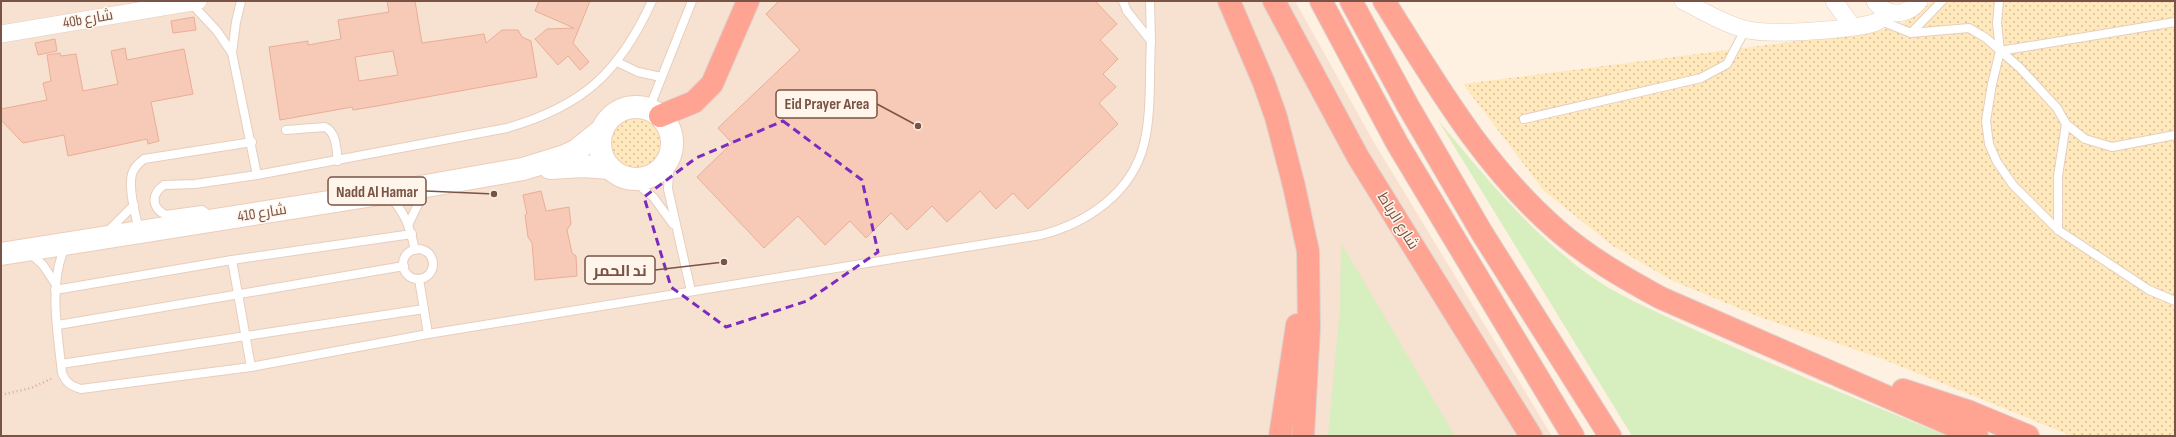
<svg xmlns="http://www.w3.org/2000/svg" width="2176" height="437" font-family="'Sofia Sans Condensed',Cairo,sans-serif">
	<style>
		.residential { fill: #f7e1d0 }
		.sand { fill: url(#sand-dots) }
		.garden { fill: #d7eebf }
		.building { fill: #f7cab7; stroke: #ebad95; fill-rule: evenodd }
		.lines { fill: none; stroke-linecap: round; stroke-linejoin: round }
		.lane-casing { stroke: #e6cebf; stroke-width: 10 }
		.street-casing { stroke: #e6cebf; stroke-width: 18 }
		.secondary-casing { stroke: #eccdbc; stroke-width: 24 }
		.highway-casing { stroke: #dcd2cf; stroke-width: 24 }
		.path { stroke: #dcad9a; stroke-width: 2.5; stroke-dasharray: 1 3; stroke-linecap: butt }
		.lane { stroke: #fff; stroke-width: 8 }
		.street { stroke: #fff; stroke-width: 17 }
		.secondary { stroke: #fff; stroke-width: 22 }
		.highway { stroke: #ffa493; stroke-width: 22 }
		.marked { fill: none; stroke: #7b2cbf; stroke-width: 3; stroke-dasharray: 8 5; stroke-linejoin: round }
		.labels { text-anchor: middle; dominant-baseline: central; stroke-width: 3; stroke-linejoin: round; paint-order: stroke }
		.street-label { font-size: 15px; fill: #795346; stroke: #fff5eb }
		.leader { fill: none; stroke: #795346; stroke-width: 1.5 }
		.callout-dot { fill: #795346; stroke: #fff5eb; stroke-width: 1.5 }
		.callout { fill: #fff5eb; stroke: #795346; stroke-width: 1.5 }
		.callout-label { font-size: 16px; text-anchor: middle; font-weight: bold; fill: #795346 }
	</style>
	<defs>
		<pattern id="sand-dots" width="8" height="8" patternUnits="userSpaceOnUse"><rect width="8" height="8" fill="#ffe9bc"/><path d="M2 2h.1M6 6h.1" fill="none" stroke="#d3bf9b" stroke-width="1.8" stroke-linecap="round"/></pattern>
	</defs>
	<rect width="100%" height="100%" fill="#fff1e2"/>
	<polygon class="residential" points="1,1 1295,1 1372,139 1552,436 1,436"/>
	<g class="sand">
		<polygon points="1933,1 2175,1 2175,436 2072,436 1880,358 1762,318 1671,280 1613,246 1544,191 1463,84 1875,31 1900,25"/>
		<circle cx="635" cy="143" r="27"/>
	</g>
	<g class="garden">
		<path d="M1438,120C1481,172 1523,224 1577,266C1612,294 1653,310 1693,329C1776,367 1862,401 1947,436H1632Z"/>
		<polygon points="1341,243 1455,436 1328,436 1340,308"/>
	</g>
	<g class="building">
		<path d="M387,1H415L422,43L484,34L486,43L502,30H518L522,37L531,41L537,77L377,106L353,110L352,107L280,120L269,47L308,41V45L341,39L338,20L389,12ZM393,51L398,75L359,81L355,57Z"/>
		<polygon points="539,1 590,1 573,43 589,62 580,70 568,56 558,65 535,39 547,29 574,28 535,11"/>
		<polygon points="779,1 1095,1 1117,24 1100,40 1118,59 1103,74 1116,87 1099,103 1118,124 1028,209 1013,193 996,209 980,191 947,222 932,206 907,230 891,213 866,238 850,221 825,245 798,216 764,248 697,177 732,143 718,128 800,50 766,14"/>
		<polygon points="194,17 196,30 173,33 171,21"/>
		<polygon points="55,39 57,51 38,55 35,43"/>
		<polygon points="125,48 127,60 184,49 193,94 151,102 159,141 148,144 147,139 68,156 64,135 23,143 1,120 1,109 47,100 43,83 51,81 47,55 60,53 61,56 76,54 83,91 118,84 111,51"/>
		<polygon points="541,191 546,211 569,207 571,224 567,230 572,253 576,256 577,276 535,280 532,243 528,237 525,215 527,214 523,195"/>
	</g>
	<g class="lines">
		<g class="lane-casing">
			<g id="lane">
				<polyline points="241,1 236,22 232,53 257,175"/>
				<polyline points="1123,1 1127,11 1151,41 1150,1"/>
				<polyline points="1999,1 1997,23 2000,51 1992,84 1986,121 1989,144 1997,162 2013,185 2058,230 2149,290 2175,301"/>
				<polyline points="191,3 217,31 232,53"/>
				<polyline points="1879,20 1911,33 1969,28 1986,38 2020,68 2057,108 2066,124 2085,139 2112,147 2175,135"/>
				<polyline points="1911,33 1942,1"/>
				<polyline points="2000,51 2175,22"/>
				<polyline points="617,62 638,72 661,77"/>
				<polyline points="649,109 692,1"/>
				<polyline points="1524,119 1701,78 1727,64 1745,30"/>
				<path d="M286,130L325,127C337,133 336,149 338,161"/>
				<polyline points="670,158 668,189 691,291"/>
				<polyline points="632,179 654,198 673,224"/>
				<path d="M388,195C405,211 410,228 415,250"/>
				<path d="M212,217L202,210L166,215C151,208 151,194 164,185L195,184L257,175L507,128C583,106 619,73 652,1"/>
				<polyline points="409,223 425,190"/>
				<polyline points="2058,230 2058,176 2066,124"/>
				<polyline points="108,231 134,205"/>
				<path d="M139,231C136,216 128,189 132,174C134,167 139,163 144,159L252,142"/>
				<path d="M65,247C48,284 58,334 62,373C66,383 71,386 81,389L251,367L428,334L1041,235C1087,223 1132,193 1144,144C1152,111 1149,74 1151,41"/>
				<circle cx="418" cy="264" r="15"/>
				<polyline points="30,253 43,265 55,283"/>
				<polyline points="232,260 251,367"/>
				<polyline points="419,279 428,334"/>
				<polyline points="55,290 232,260 412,234"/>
				<polyline points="58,325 404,266"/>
				<polyline points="61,364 424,309"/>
			</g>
		</g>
		<g class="street-casing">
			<g id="street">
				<path d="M1683,1C1703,11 1722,23 1744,29C1768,36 1849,30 1874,23C1880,21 1884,17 1888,12"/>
				<polyline points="1834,1 1852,26"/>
				<path d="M1875,1C1887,18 1907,16 1919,1"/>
				<polyline points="1,34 198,1"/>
			</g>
		</g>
		<g class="secondary-casing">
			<g id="secondary">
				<circle cx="636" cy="143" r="36"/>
				<polyline points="550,168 583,166 610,168"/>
				<polyline points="1,254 386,193 523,169 565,156 577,150 603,129"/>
			</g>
		</g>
		<g class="highway-casing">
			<g id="highway">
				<polyline points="1229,1 1264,83 1276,117 1294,186 1308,251 1309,328 1303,436"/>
				<polyline points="1274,1 1358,157 1531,436"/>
				<polyline points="1321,1 1397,143 1573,436"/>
				<polyline points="1351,1 1408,106 1482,233 1610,436"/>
				<path d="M1384,1C1435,82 1483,166 1557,230C1588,257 1624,278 1661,298L1977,436"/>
				<polyline points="660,116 694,102 712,84 748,1"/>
				<polyline points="1903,390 1970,412 2028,436"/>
				<polyline points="1280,436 1297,325"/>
			</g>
		</g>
		<polyline class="path" points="1,395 31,388 53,378"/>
		<use href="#lane" class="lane"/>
		<use href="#street" class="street"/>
		<use href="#secondary" class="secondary"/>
		<use href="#highway" class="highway"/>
	</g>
	<path class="marked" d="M783,121L862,180L878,252L807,301L726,327L671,287L644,197L696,158Z"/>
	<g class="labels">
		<g class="street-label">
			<text transform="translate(88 19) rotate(-10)">40b شارع</text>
			<text transform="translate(262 213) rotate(-9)">شارع 410</text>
			<text transform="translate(1398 221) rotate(58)">شارع الرباط</text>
		</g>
	</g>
	<path class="leader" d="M918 126L877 104M494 194L426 191M724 262L655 270"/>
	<g class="callout-dot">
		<circle cx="918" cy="126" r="4"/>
		<circle cx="494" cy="194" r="4"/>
		<circle cx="724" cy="262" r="4"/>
	</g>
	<g class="callout">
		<rect x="776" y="90" width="101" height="28" rx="4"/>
		<rect x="328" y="177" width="98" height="28" rx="4"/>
		<rect x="585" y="256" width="70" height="28" rx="4"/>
	</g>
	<g class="callout-label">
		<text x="827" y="109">Eid Prayer Area</text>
		<text x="377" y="197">Nadd Al Hamar</text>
		<text x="620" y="276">ند الحمر</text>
	</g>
	<rect width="2176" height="437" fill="none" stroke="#795346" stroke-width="4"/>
</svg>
